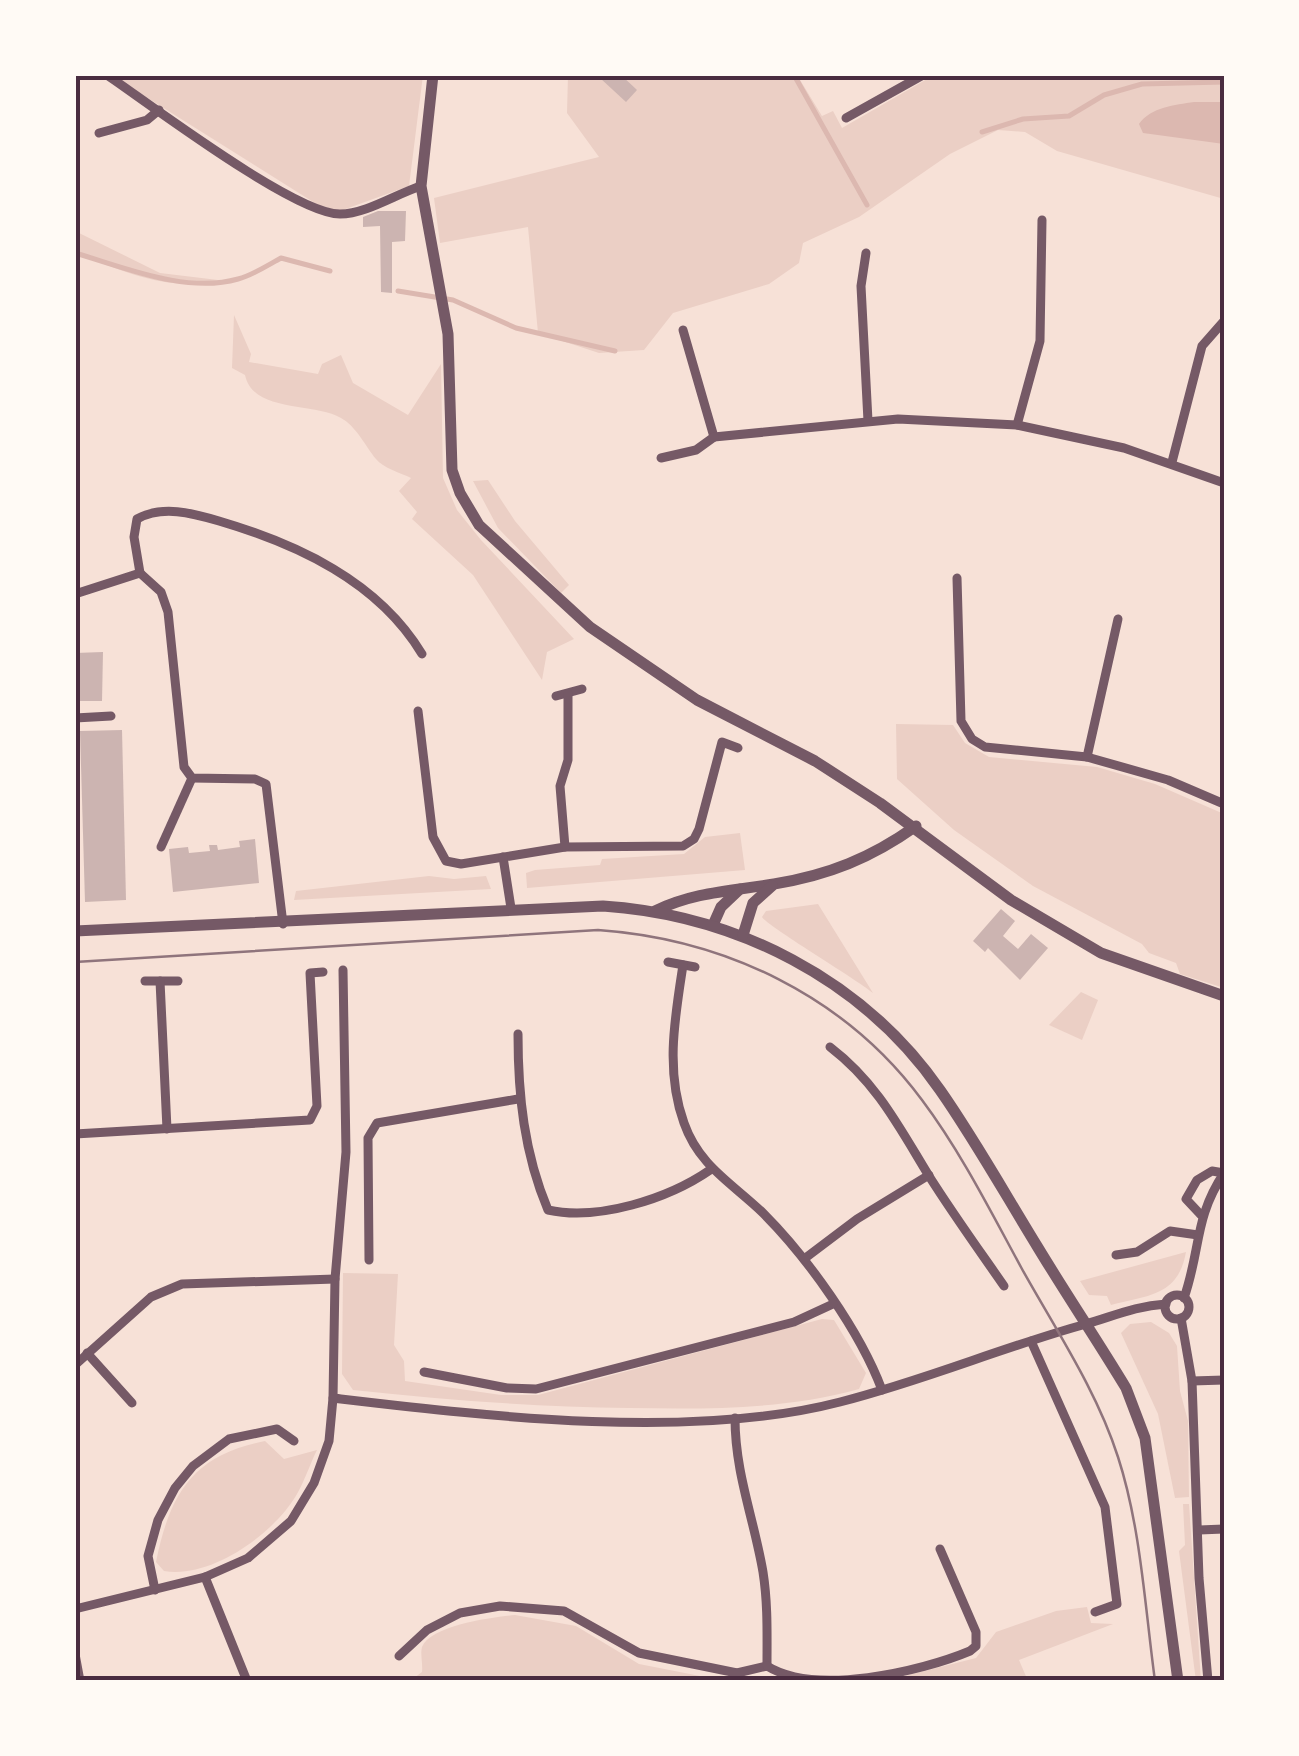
<svg xmlns="http://www.w3.org/2000/svg" width="1299" height="1756" font-family="Quicksand,sans-serif">
	<style>
		.green { fill: #ebcfc5 }
		.water { fill: #dcb8b0 }
		.lines { fill: none; stroke-linecap: round; stroke-linejoin: round }
		.stream { stroke: #dcb8b0; stroke-width: 5 }
		.building { fill: #ccb4b1 }
		.minor { stroke: #755966; stroke-width: 9 }
		.tertiary { stroke: #755966; stroke-width: 11 }
		.tram { stroke: #8f747c; stroke-width: 2.5 }
		.neatline { fill: none; stroke: #4a2c40; stroke-width: 4 }
	</style>
	<rect width="100%" height="100%" fill="#f7e1d7"/>
	<g class="green">
		<polygon points="111,75 423,75 409,186 340,211 318,205"/>
		<polygon points="568,75 797,75 822,116 833,111 842,128 934,75 1224,75 1224,199 1057,151 1025,132 998,130 950,154 859,217 803,243 799,263 769,284 673,313 644,350 599,353 538,333 528,227 440,243 434,198 599,157 567,113"/>
		<path d="M75,231L160,273L218,280C172,293 118,271 75,251Z"/>
		<path d="M234,315L251,354L249,362L318,374L322,364L341,355L353,383L408,415L441,364L443,478L457,510L481,540L574,639L547,652L542,680L473,575L412,519L417,512L399,491L411,478C401,473 383,468 376,459C366,447 356,426 341,418C314,402 253,413 245,375L232,368Z"/>
		<polygon points="488,480 515,521 569,585 561,593 498,528 473,481"/>
		<polygon points="896,724 953,725 965,743 989,757 1097,767 1155,784 1224,814 1224,988 1180,974 1176,963 1149,953 1142,944 1033,886 954,830 897,779"/>
		<polygon points="740,833 745,870 527,888 526,873 535,870 600,865 602,859 684,854 705,837"/>
		<polygon points="429,876 454,879 486,876 491,889 294,900 296,891"/>
		<path d="M818,904L873,993C855,978 767,926 762,917L766,911Z"/>
		<polygon points="1081,992 1098,1000 1082,1040 1049,1025"/>
		<path d="M1186,1252C1178,1297 1147,1295 1111,1305L1107,1296L1089,1295L1080,1281Z"/>
		<path d="M343,1273L398,1274L394,1345L404,1361L405,1381L501,1395H538L822,1319L834,1320L866,1373L859,1389C783,1410 708,1409 629,1408C536,1407 446,1400 353,1390L342,1374Z"/>
		<polygon points="1151,1322 1169,1333 1177,1346 1180,1391 1188,1421 1189,1497 1175,1498 1158,1414 1121,1333 1130,1324"/>
		<path d="M265,1441L284,1459L317,1450C310,1464 305,1480 297,1494C274,1534 211,1579 164,1571L156,1562C170,1493 193,1455 265,1441Z"/>
		<polygon points="1183,1504 1189,1504 1201,1681 1196,1681 1179,1551 1185,1545"/>
		<polygon points="1087,1607 1091,1623 1113,1624 1019,1660 1028,1681 885,1681 976,1658 996,1632 1056,1611"/>
		<path d="M515,1615L576,1626L639,1664L700,1676L778,1681L468,1676L410,1681L422,1672C423,1664 420,1654 422,1647C431,1625 494,1617 515,1615Z"/>
	</g>
	<path class="water" d="M1194,102H1224V144L1143,133L1139,124C1151,107 1175,105 1194,102Z"/>
	<g class="lines">
		<g class="stream">
			<polyline points="794,75 867,205"/>
			<polyline points="982,132 1023,119 1069,116 1104,95 1142,84 1224,82"/>
			<path d="M75,253C124,267 186,294 238,279C253,275 268,265 281,258L330,271"/>
			<polyline points="398,291 453,300 516,328 615,351"/>
		</g>
	</g>
	<g class="building">
		<polygon points="603,75 621,75 637,90 626,102 600,78"/>
		<polygon points="378,211 406,211 405,241 392,242 392,293 381,292 380,226 363,227 363,217"/>
		<polygon points="103,652 102,701 75,701 75,653"/>
		<polygon points="122,730 126,900 85,902 80,731"/>
		<polygon points="255,839 259,883 173,892 169,849 188,847 189,853 210,851 209,845 217,845 218,850 240,847 239,841"/>
		<polygon points="1001,909 1015,921 1003,936 1018,949 1031,934 1048,948 1020,980 988,948 985,952 973,941"/>
	</g>
	<g class="lines">
		<g class="minor">
			<path d="M107,75C151,105 295,214 340,214C366,214 396,194 421,186"/>
			<polyline points="846,118 923,75"/>
			<polyline points="99,133 147,120 159,110"/>
			<polyline points="866,253 861,286 868,421"/>
			<polyline points="683,330 714,437"/>
			<polyline points="1017,425 1040,341 1042,220"/>
			<polyline points="714,437 898,419 1017,425 1124,448 1224,483"/>
			<polyline points="661,458 696,450 714,437"/>
			<polyline points="1172,462 1202,346 1224,321"/>
			<polyline points="140,573 161,592 168,612 184,767 192,778 255,779 266,784 283,924"/>
			<path d="M140,573L134,537L137,519C162,505 192,513 219,521C297,544 378,581 422,654"/>
			<polyline points="957,578 961,721 972,739 985,747 1087,757 1168,780 1224,804"/>
			<polyline points="75,594 140,573"/>
			<polyline points="556,696 582,689"/>
			<polyline points="418,711 433,837 446,861 461,864 565,847 683,846 694,839 699,829 722,742 738,748"/>
			<polyline points="75,718 111,716"/>
			<polyline points="1087,757 1118,619"/>
			<polyline points="161,847 192,778"/>
			<polyline points="565,847 560,786 568,760 568,694"/>
			<polyline points="503,857 511,908"/>
			<polyline points="668,962 695,967"/>
			<path d="M683,965C675,1017 665,1071 684,1123C699,1166 732,1183 763,1213C807,1257 860,1331 882,1390"/>
			<polyline points="145,981 178,981"/>
			<polyline points="160,981 167,1129"/>
			<path d="M518,1034C518,1095 524,1153 548,1210C598,1221 668,1199 710,1170"/>
			<path d="M830,1047C877,1083 899,1127 929,1176C953,1214 979,1250 1004,1286"/>
			<polyline points="75,1134 310,1120 317,1106 310,973 323,972"/>
			<polyline points="1201,1215 1186,1199 1197,1180 1212,1171 1224,1173"/>
			<polyline points="1116,1255 1137,1252 1170,1231 1198,1235"/>
			<polyline points="804,1259 857,1219 929,1175"/>
			<polyline points="369,1260 368,1138 377,1123 518,1099"/>
			<circle cx="1177" cy="1307" r="12"/>
			<path d="M1184,1298C1201,1249 1194,1218 1224,1173"/>
			<polyline points="1181,1318 1192,1381 1199,1578 1208,1681"/>
			<polyline points="1031,1341 1105,1507 1117,1604 1095,1612"/>
			<polyline points="87,1353 132,1403"/>
			<polyline points="75,1365 151,1297 182,1284 335,1279"/>
			<polyline points="424,1372 507,1388 536,1389 794,1322 833,1304"/>
			<polyline points="1192,1381 1224,1380"/>
			<path d="M333,1398C486,1416 690,1441 840,1402C923,1381 1003,1347 1086,1324C1114,1316 1135,1306 1166,1304"/>
			<path d="M735,1418C735,1473 754,1519 763,1572C768,1604 767,1634 767,1666"/>
			<polyline points="1199,1530 1224,1529"/>
			<polyline points="205,1577 247,1681"/>
			<polyline points="155,1590 148,1556 158,1520 175,1488 193,1466 229,1439 277,1429 294,1441"/>
			<polyline points="75,1609 205,1577 248,1558 291,1521 314,1483 329,1441 333,1398 335,1279 346,1152 343,970"/>
			<polyline points="75,1654 80,1681"/>
			<polyline points="399,1656 427,1630 460,1613 500,1606 564,1611 639,1653 737,1673 767,1666"/>
			<path d="M767,1666C815,1696 920,1672 970,1651L976,1646V1632L940,1549"/>
		</g>
		<g class="tertiary">
			<polyline points="433,75 421,186 448,334 452,470 460,493 479,525 590,627 697,700 815,761 880,803 1011,900 1101,953 1224,996"/>
			<path d="M655,911C694,892 732,891 774,884C829,875 871,858 916,826"/>
			<polyline points="713,925 721,907 740,889"/>
			<path d="M75,931L603,906C736,915 863,979 940,1090C975,1140 1005,1194 1037,1246C1066,1294 1097,1340 1126,1388L1145,1438L1178,1681"/>
			<polyline points="743,935 753,903 772,886"/>
		</g>
		<path class="tram" d="M75,962L598,930C725,939 845,996 922,1100C961,1152 991,1212 1022,1269C1056,1330 1097,1391 1118,1457C1141,1528 1145,1608 1155,1681"/>
	</g>
	<rect width="1299" height="1756" fill="none" stroke="#fffaf5" stroke-width="155"/>
	<rect x="78" y="78" width="1144" height="1600" class="neatline"/>
</svg>
